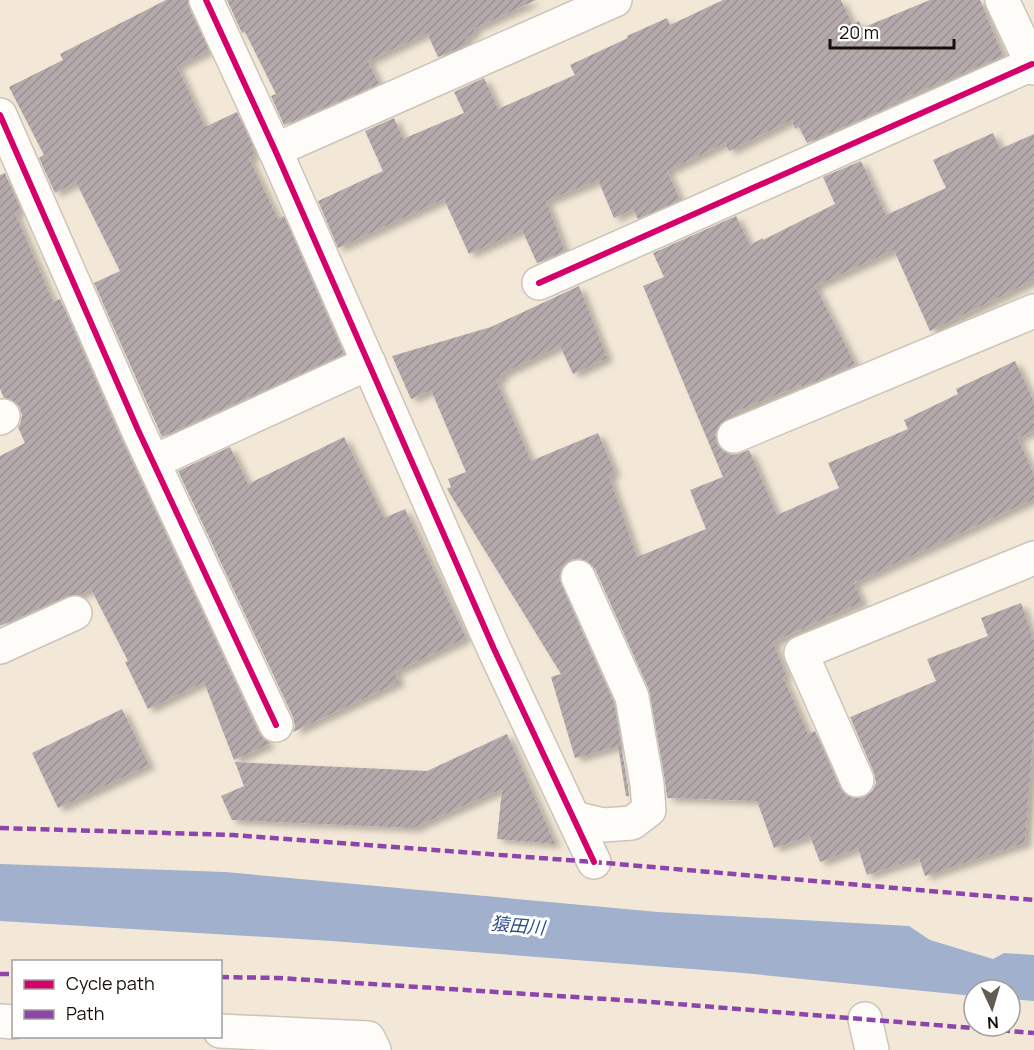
<svg xmlns="http://www.w3.org/2000/svg" width="1034" height="1050" font-family="Manrope,'Noto Sans JP',sans-serif">
	<style>
		.water { fill: #a0b0cd }
		.building { fill: url(#building-hatch); filter: url(#shadow) }
		.lines { fill: none; stroke-linecap: round; stroke-linejoin: round }
		.minor-casing { stroke: #cdc4b9; stroke-width: 36 }
		.minor { stroke: #fdfcf9; stroke-width: 33 }
		.quiet { stroke: #8e44ad; stroke-width: 4.5; stroke-dasharray: 9 4.5; stroke-linecap: butt }
		.cycleway-casing { stroke: #fff; stroke-width: 10 }
		.cycleway { stroke: #d6006c; stroke-width: 6 }
		.labels { text-anchor: middle; dominant-baseline: central; stroke-width: 6; stroke-linejoin: round; paint-order: stroke }
		.water-label { font-size: 18px; font-style: italic; fill: #2e4e8c; stroke: #fff }
	</style>
	<defs>
		<pattern id="building-hatch" width="6" height="6" patternUnits="userSpaceOnUse" patternTransform="scale(1.5)"><rect width="6" height="6" fill="#b5aaab"/><path d="M-1 1l2-2M0 6l6-6M5 7l2-2" fill="none" stroke="#9b9192"/></pattern>
		<filter id="shadow"><feDropShadow dx="6" dy="4" stdDeviation="3" flood-color="#0004"/></filter>
	</defs>
	<rect width="100%" height="100%" fill="#f3e8d8"/>
	<polygon class="water" points="0,864 225,872 658,912 909,926 930,940 993,959 1004,953 1034,955 1034,1001 1010,999 1010,990 974,990 974,996 743,973 332,941 0,921"/>
	<g class="building">
		<polygon points="166,0 188,0 189,8 209,50 177,66 205,127 237,112 253,146 251,147 255,155 249,158 278,219 284,216 344,354 162,437 94,283 120,271 76,182 55,193 39,158 44,155 9,87 63,60 60,54"/>
		<polygon points="227,0 536,0 473,29 475,33 465,38 468,44 438,57 427,33 368,61 379,84 284,125 271,96 276,94 245,32 242,33"/>
		<polygon points="723,0 841,0 852,24 859,21 862,28 930,0 980,0 1003,56 895,102 896,104 807,143 799,127 795,129 792,120 729,151 725,143 667,171 680,200 638,219 633,209 614,218 598,180 546,201 565,251 537,263 522,230 469,254 444,199 338,248 318,201 383,171 365,131 394,118 403,139 464,113 454,92 484,78 498,109 575,75 570,65 628,38 627,36 667,18 670,25"/>
		<polygon points="993,133 1000,149 1034,134 1034,280 930,331 894,250 815,286 855,364 802,387 801,385 732,413 734,416 720,424 715,434 717,444 723,451 732,455 741,453 749,450 777,515 839,488 828,463 908,429 904,420 958,394 956,389 1015,361 1034,402 1034,431 1018,438 1034,475 1034,499 854,583 862,602 773,642 786,675 783,677 808,734 815,731 840,788 846,795 854,798 864,797 872,791 876,783 874,773 850,717 936,681 927,659 988,636 981,618 1021,603 1034,641 1034,728 1025,843 925,876 919,858 867,875 858,848 820,862 810,836 774,848 757,801 667,798 665,781 649,690 595,569 588,562 579,558 571,560 563,567 559,576 561,584 614,703 628,786 629,796 626,796 618,746 575,758 551,677 561,674 447,489 451,487 448,479 466,472 431,390 411,399 392,356 491,327 579,286 607,358 573,374 560,346 501,374 502,379 496,380 531,461 598,433 615,473 609,476 637,557 706,529 690,490 723,477 643,286 664,277 653,253 736,216 750,245 763,238 763,240 835,204 823,177 861,161 886,215 946,188 933,160"/>
		<polygon points="5,173 21,210 15,213 53,302 60,299 121,438 259,733 265,740 271,743 234,760 204,682 148,709 125,662 128,661 91,589 79,595 67,596 0,626 0,456 25,443 18,427 20,424 22,415 19,406 12,400 4,398 0,389 0,175"/>
		<polygon points="344,437 384,518 405,509 466,638 395,672 399,682 293,732 295,726 293,717 178,471 230,447 248,484"/>
		<polygon points="122,709 149,765 58,808 32,753"/>
		<polygon points="507,734 555,844 497,839 502,789 413,828 232,820 221,796 244,786 235,762 427,771"/>
	</g>
	<g class="lines">
		<g class="minor-casing">
			<g id="minor">
				<polyline points="206,0 275,150 494,649 594,862"/>
				<polyline points="1002,0 1034,68"/>
				<polyline points="0,115 138,430 276,725"/>
				<polyline points="275,150 615,0"/>
				<polyline points="539,283 1032,64"/>
				<polyline points="0,418 3,416"/>
				<polyline points="734,436 1034,311"/>
				<polyline points="153,462 369,363"/>
				<polyline points="0,647 75,613"/>
				<polyline points="857,780 801,653 1034,558"/>
				<polyline points="574,818 603,825 632,823 649,810 647,784 632,697 578,577"/>
				<polyline points="865,1019 872,1050"/>
				<polyline points="0,1021 14,1022"/>
				<polyline points="220,1031 368,1038 374,1050"/>
			</g>
		</g>
		<use href="#minor" class="minor"/>
		<g class="quiet">
			<polyline points="0,828 233,835 594,862 1034,900"/>
			<polyline points="0,974 14,974"/>
			<polyline points="220,977 278,978 652,1002 1034,1033"/>
		</g>
		<g class="cycleway-casing">
			<g id="cycleway">
				<polyline points="206,0 275,150 494,649 594,862"/>
				<polyline points="0,115 138,430 276,725"/>
				<polyline points="539,283 1032,64"/>
			</g>
		</g>
		<use href="#cycleway" class="cycleway"/>
	</g>
	<g class="labels">
		<g class="water-label">
			<text transform="translate(518 925) rotate(5)">猿田川</text>
		</g>
	</g>
	<rect x="12" y="960" width="210" height="78" fill="#ffffff" stroke="#a29f9b" stroke-width="1.5"/>
	<rect x="24" y="980" width="30" height="9" fill="#d6006c" stroke="#a29f9b" stroke-width="1.5"/>
	<text x="66" y="990" font-size="18" fill="#171006">Cycle path</text>
	<rect x="24" y="1010" width="30" height="9" fill="#8e44ad" stroke="#a29f9b" stroke-width="1.5"/>
	<text x="66" y="1020" font-size="18" fill="#171006">Path</text>
	<g transform="translate(992 1008) rotate(176)"><circle r="28" fill="#ffffff" stroke="#a29f9b" stroke-width="1.5"/>
	<path d="M0-4.5L10 22L0 15L-10 22Z" fill="#645c50"/>
	<text y="-9" font-size="16" font-weight="bold" text-anchor="middle" fill="#171006">N</text>
	</g>
	<path d="M830 39v9h124v-9" fill="none" stroke="#171006" stroke-width="3"/>
	<text x="839" y="39" font-size="18" fill="#171006" stroke="#ffffff" stroke-width="4.5" paint-order="stroke">20 m</text>
</svg>
